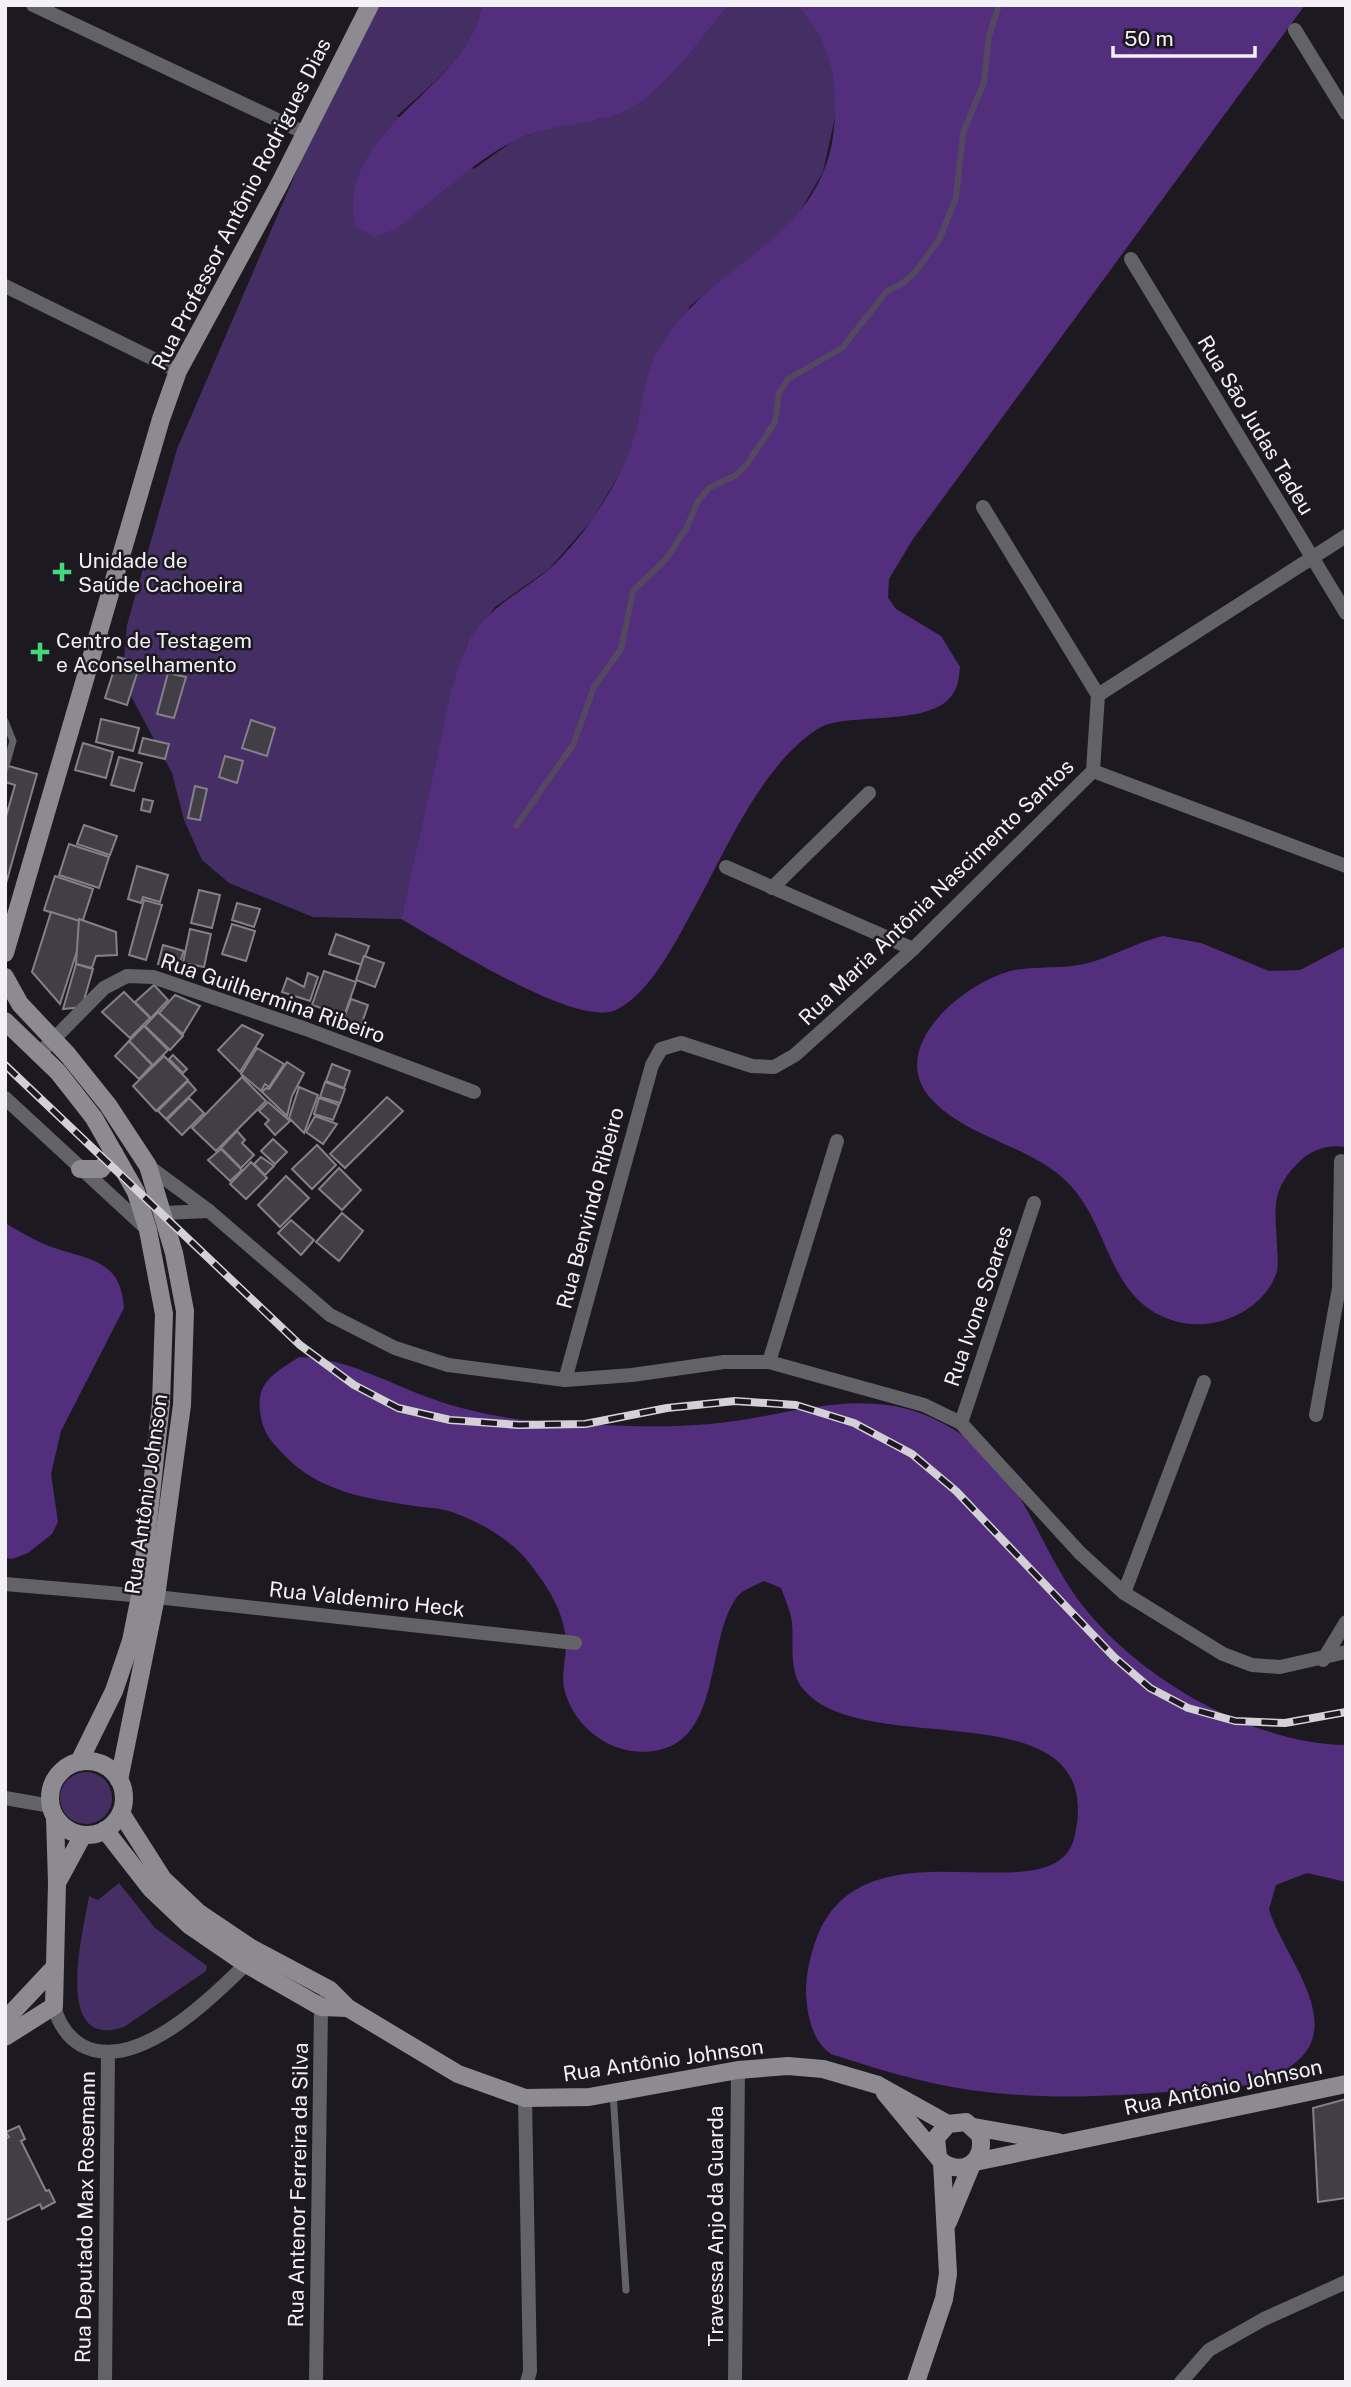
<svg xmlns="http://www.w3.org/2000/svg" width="1351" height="2387" font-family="'Public Sans',sans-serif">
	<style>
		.green { fill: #452e63 }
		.forest { fill: #522e7d }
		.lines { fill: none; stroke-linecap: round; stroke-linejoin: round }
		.stream { stroke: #534860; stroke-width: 6 }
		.building { fill: #413e46; stroke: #838089; stroke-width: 2 }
		.lane { stroke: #636266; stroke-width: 7 }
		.street { stroke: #636266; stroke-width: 14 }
		.secondary { stroke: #8d8b91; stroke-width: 18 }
		.rail-casing { stroke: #d3d1d6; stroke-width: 8 }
		.rail { stroke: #1c1920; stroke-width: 5; stroke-dasharray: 16; stroke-linecap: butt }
		.poi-dot { fill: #44d77b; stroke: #1c1920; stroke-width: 2.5 }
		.labels { text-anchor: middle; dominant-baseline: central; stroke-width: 5; stroke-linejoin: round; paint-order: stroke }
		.street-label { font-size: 21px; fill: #f3f1f6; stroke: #1c1920 }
		.poi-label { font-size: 21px; fill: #f3f1f6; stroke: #1c1920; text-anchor: start }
	</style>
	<rect width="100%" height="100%" fill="#1c1920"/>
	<g class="green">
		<path d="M368,5H481C476,52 429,86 397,116L474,169L514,140L546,129L601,119L710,26L729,5H796L813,21L828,49L835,80L836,113L823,172L799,213L774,241L690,306L625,465L592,520L549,569L495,607L466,646L446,716L401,919L313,917L229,883L202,860L184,820L172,773L132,698L123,671L127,625L177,449Z"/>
		<circle cx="86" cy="1798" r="26"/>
		<path d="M119,1883L155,1928L207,1966L206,1971L124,2027C51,2052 84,1929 89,1896L98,1900Z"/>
	</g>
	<g class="forest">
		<path d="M481,5H729C698,40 673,81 634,106C599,127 553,122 516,140C480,156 429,204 396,229L374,237L355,226C335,128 472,87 481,5Z"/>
		<path d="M796,5H1305L913,539L889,579L888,598L896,609L941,636L960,667C959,674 959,682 956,688C941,728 857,712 823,726C809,733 797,745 786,756C749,797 724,852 698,901C679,935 652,993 616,1010C576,1029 441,941 401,919C413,863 426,807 438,751C446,717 452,679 466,647C482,611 518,594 547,571C563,557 581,536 593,518C610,493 626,466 634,437C644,407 643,372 661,345C719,252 839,239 835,101C834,63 824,32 796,5Z"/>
		<path d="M1163,936L1201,943L1269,971L1300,970L1346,946V1147C1328,1144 1310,1150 1298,1163C1271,1190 1275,1208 1277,1245C1277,1253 1279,1263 1277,1271C1266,1308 1220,1330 1183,1323C1106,1307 1113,1227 1067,1182C1029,1145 968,1138 932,1100C883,1048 966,980 1015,970C1038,966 1062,969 1084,964C1111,958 1136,942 1163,936Z"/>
		<path d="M5,1223C18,1230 30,1238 44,1244C82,1260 121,1255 124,1308L61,1431L51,1474L58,1522L52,1534L28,1553L12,1559L5,1558Z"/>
		<path d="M299,1357C349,1359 383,1381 430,1398C462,1410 501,1418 536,1421C591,1425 655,1429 710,1424C783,1418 858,1385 930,1417C1013,1455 1022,1508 1065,1580C1116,1666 1245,1744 1346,1745V1882L1307,1873L1276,1885L1269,1909C1280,1948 1328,2002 1311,2043C1303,2062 1280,2074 1262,2081C1236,2090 1204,2089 1177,2091C1105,2097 1042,2100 970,2090C922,2083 877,2069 831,2054C812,2041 807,2015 806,1993C806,1974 810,1955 817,1937C866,1812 1057,1922 1075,1835C1107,1684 866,1763 804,1690C788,1672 794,1645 792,1623C791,1612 785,1599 781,1588L764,1581C756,1585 742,1590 737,1597C705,1640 723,1741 654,1751C614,1757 576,1730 565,1692C560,1676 567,1656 566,1640C563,1610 548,1587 530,1564C512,1540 480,1522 452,1512C441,1508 427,1508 415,1506C368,1499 320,1492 285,1456C273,1443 264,1435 261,1417C254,1383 273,1374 299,1357Z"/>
	</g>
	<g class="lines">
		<polyline class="stream" points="516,826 573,745 594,687 621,649 633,591 666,559 686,529 698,501 709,488 736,475 747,464 775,422 779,393 788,379 842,348 887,291 903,283 917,270 939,240 956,198 963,133 984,82 989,36 999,5"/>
	</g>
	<g class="building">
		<polygon points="118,657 140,664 127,705 105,698"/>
		<polygon points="168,673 186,677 174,718 157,714"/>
		<polygon points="101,719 139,728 133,751 96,742"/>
		<polygon points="251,720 275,728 267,756 242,748"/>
		<polygon points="143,738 169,744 165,759 139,753"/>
		<polygon points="83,743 113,752 106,778 75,770"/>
		<polygon points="225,756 243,761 237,783 219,777"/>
		<polygon points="119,757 142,763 134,791 111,785"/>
		<polygon points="5,765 37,774 5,887 5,820 15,785 5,782"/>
		<polygon points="195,786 207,789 200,820 188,818"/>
		<polygon points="143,799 153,801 150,812 141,810"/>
		<polygon points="84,825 117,836 110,855 77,844"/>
		<polygon points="69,844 109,857 99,888 59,875"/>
		<polygon points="137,866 168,875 160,902 143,897 141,903 128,899"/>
		<polygon points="55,876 93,889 82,923 44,910"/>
		<polygon points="199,890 220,895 212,928 191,923"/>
		<polygon points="144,900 162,905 146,960 129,955"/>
		<polygon points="237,903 260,909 254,927 232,920"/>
		<polygon points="51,912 86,923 60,1004 32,972"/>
		<polygon points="79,919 116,932 117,955 96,956 92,968 76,964"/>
		<polygon points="232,924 255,931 246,961 222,954"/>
		<polygon points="190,929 211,934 204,967 183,963"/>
		<polygon points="336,934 369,946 362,965 329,954"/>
		<polygon points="163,945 184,951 177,970 158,964"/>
		<polygon points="364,956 384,963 375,987 356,980"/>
		<polygon points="76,964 93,969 82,1007 63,1009"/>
		<polygon points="324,971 356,982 344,1016 312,1005"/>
		<polygon points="308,973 318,977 310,1001 282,992 287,978 304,987"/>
		<polygon points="154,985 168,1000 151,1018 135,1002"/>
		<polygon points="124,992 150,1018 130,1038 102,1012"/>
		<polygon points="175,995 200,1006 183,1034 159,1013"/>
		<polygon points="351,999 368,1005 359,1032 341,1026"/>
		<polygon points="158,1012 183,1036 170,1050 145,1026"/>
		<polygon points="242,1025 263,1035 240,1072 218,1050"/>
		<polygon points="144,1026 168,1050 153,1065 129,1041"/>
		<polygon points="129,1041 152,1065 139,1079 115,1056"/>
		<polygon points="257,1048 284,1064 269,1087 265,1084 261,1091 241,1074"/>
		<polygon points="173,1055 187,1069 183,1073 169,1059"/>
		<polygon points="164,1056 188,1080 156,1111 133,1086"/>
		<polygon points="287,1062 304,1073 292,1096 287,1116 262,1092 266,1088 269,1089"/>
		<polygon points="332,1064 350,1071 344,1088 326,1081"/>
		<polygon points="242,1077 266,1101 216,1151 192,1128"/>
		<polygon points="188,1081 196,1090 166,1119 158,1111"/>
		<polygon points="325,1082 345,1089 340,1103 320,1097"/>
		<polygon points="299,1087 318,1095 304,1133 289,1118"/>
		<polygon points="387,1097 403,1111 345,1168 330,1154"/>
		<polygon points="189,1098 204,1113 182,1135 167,1120"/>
		<polygon points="319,1098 339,1105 333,1120 314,1114"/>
		<polygon points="268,1102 290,1121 275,1135 265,1124 269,1120 259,1111"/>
		<polygon points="315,1116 337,1124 323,1144 306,1132"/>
		<polygon points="237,1131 245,1140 242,1143 254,1155 241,1168 221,1148"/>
		<polygon points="273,1139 287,1152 275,1164 261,1151"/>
		<polygon points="317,1145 336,1165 312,1189 292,1169"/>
		<polygon points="221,1149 242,1170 230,1181 208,1160"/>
		<polygon points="261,1157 274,1166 265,1175 254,1164"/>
		<polygon points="251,1162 267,1178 246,1199 230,1184"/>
		<polygon points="339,1168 361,1190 342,1210 319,1189"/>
		<polygon points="286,1176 309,1198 280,1227 258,1205"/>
		<polygon points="342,1213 363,1231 339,1261 316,1242"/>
		<polygon points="291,1220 314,1240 301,1255 278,1233"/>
		<polygon points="1346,2099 1346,2198 1318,2202 1313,2108"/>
		<polygon points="19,2126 25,2139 21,2141 46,2191 49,2190 55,2202 42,2209 40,2204 5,2221 5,2139 9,2137 6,2132"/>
	</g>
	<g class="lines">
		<g class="lane">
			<polyline points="5,721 13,741 5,769"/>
			<polyline points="613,2093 626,2290"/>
		</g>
		<g class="street">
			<polyline points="33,5 305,133"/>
			<polyline points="1295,30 1346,113"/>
			<polyline points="1131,259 1346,613"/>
			<polyline points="5,286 178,371"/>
			<polyline points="983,507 1098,695"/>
			<polyline points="1093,771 1346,866"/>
			<polyline points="726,867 913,949"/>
			<polyline points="772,888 869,793"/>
			<polyline points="40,1053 104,988 127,976 153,977 306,1029 474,1092"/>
			<polyline points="5,1098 148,1230"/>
			<polyline points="148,1166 209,1211 330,1315 395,1348 448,1365 565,1380 632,1375 724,1362 769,1362 924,1405 961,1423 1080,1553 1124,1593 1223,1654 1252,1665 1280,1667 1346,1652"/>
			<polyline points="163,1213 209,1211"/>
			<polyline points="769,1362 837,1141"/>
			<polyline points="565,1380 652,1065 661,1049 681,1043 752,1066 774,1067 795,1055 913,949 1093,771 1098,695 1346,536"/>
			<polyline points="1316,1415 1339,1288 1341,1161"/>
			<polyline points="961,1423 1034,1203"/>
			<polyline points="5,1584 156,1597 575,1643"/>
			<polyline points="1124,1593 1204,1382"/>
			<polyline points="1323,1660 1346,1622"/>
			<polyline points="5,1798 51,1806"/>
			<path d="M54,2006C58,2022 66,2036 81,2045C134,2075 211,1999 246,1964"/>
			<polyline points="525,2098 530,2371 527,2382"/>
			<polyline points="105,2382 108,2052"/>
			<polyline points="316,2382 321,2007 326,1998"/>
			<polyline points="735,2382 738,2070"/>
			<polyline points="1181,2382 1209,2350 1264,2319 1346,2282"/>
		</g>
		<g class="secondary">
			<polyline points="5,953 161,419 178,371 279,185 370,5"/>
			<polyline points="5,977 20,1004 68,1055 108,1105 148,1166 174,1253 185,1311 182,1405 156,1597 119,1780"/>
			<polyline points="5,1021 58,1072 94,1118 136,1192 148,1230 164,1314 161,1403 140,1596 131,1641 114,1691 79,1762"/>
			<polyline points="80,1169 101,1169 114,1153"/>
			<circle cx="87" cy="1798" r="37"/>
			<polyline points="121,1813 163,1879 199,1913 251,1948 330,1990 348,2008 458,2074 525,2098 589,2097 738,2070 788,2066 823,2069 878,2085 948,2124"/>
			<polyline points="105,1830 151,1889 189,1925 246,1964 321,2007 348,2008"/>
			<polyline points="57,1883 83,1835"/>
			<polyline points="5,2020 52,1970"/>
			<polyline points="5,2037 54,2006 57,1883 55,1817"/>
			<path d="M885,2093L942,2162C965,2177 986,2160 980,2135L966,2122L948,2124L936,2138L938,2157"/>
			<polyline points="974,2127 1058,2142"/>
			<polyline points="975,2162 1346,2084"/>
			<polyline points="948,2222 972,2164"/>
			<polyline points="916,2382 944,2299 948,2274 942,2162"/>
		</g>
		<g class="rail-casing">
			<polyline id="rail" points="5,1065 300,1345 354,1385 398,1408 450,1420 519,1425 585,1424 667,1408 735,1401 796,1405 854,1423 912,1454 956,1491 1114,1657 1150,1688 1188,1708 1235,1721 1285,1723 1346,1712"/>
		</g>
		<use href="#rail" class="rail"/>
	</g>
	<g class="poi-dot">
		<path d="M58.5 561.5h7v7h7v7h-7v7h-7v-7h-7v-7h7z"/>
		<path d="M36.5 641.5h7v7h7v7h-7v7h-7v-7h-7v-7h7z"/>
	</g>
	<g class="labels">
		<g class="street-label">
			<text transform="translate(241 204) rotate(-63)">Rua Professor Antônio Rodrigues Dias</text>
			<text transform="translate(1256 425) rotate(59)">Rua São Judas Tadeu</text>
			<text transform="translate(936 892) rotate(-44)">Rua Maria Antônia Nascimento Santos</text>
			<text transform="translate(273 998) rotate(19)">Rua Guilhermina Ribeiro</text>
			<text transform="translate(590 1208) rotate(-75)">Rua Benvindo Ribeiro</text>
			<text transform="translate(978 1306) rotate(-71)">Rua Ivone Soares</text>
			<text transform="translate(146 1494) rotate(-82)">Rua Antônio Johnson</text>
			<text transform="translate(367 1599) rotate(6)">Rua Valdemiro Heck</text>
			<text transform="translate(663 2060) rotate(-8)">Rua Antônio Johnson</text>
			<text transform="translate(1223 2087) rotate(-12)">Rua Antônio Johnson</text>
			<text transform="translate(298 2185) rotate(-89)">Rua Antenor Ferreira da Silva</text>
			<text transform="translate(85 2217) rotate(-89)">Rua Deputado Max Rosemann</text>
			<text transform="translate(715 2226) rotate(-90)">Travessa Anjo da Guarda</text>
		</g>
		<g class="poi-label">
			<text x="78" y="560">Unidade de<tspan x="78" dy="24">Saúde Cachoeira</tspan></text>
			<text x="56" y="640">Centro de Testagem<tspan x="56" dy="24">e Aconselhamento</tspan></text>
		</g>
	</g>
	<rect width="1351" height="2387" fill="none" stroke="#f3f1f6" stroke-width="14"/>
	<path d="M1113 46v10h142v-10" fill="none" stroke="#f3f1f6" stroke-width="3.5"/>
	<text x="1124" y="46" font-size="21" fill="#f3f1f6" stroke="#1c1920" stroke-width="5" paint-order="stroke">50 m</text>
</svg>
